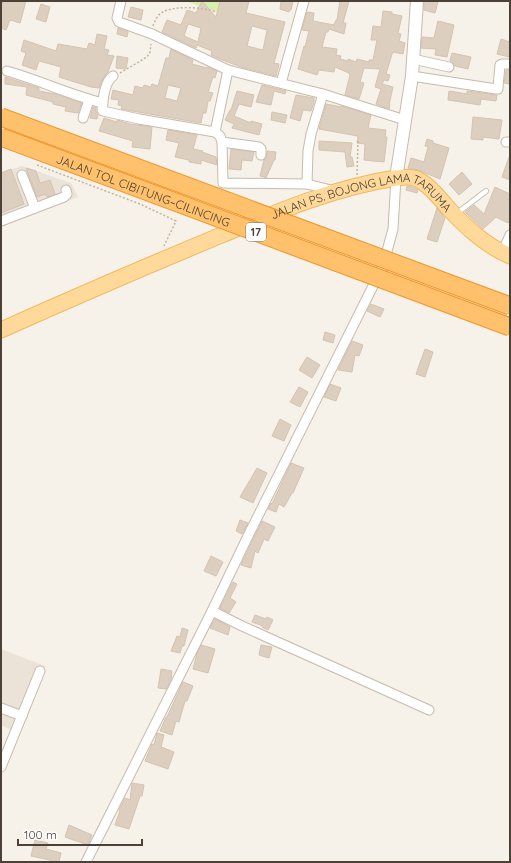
<svg xmlns="http://www.w3.org/2000/svg" width="511" height="863" font-family="Quicksand,sans-serif">
	<style>
		.residential { fill: #ebe3d7 }
		.green { fill: #d7efae }
		.building { fill: #dccfc0; stroke: #d5c3af; fill-rule: evenodd }
		.lines { fill: none; stroke-linecap: round; stroke-linejoin: round }
		.service-casing { stroke: #c6bbad; stroke-width: 6 }
		.minor-casing { stroke: #c6bbad; stroke-width: 11 }
		.tertiary-casing { stroke: #c6bbad; stroke-width: 14 }
		.primary-casing { stroke: #f2b75c; stroke-width: 17 }
		.path { stroke: #c7b39a; stroke-width: 1.5; stroke-dasharray: 2 2; stroke-linecap: butt }
		.service { stroke: #fff; stroke-width: 4.5 }
		.minor { stroke: #fff; stroke-width: 9 }
		.tertiary { stroke: #fff; stroke-width: 12 }
		.primary { stroke: #ffd999; stroke-width: 15 }
		.motorway-bridge-casing { stroke: #f0952a; stroke-width: 19; stroke-linecap: butt }
		.motorway-bridge { stroke: #ffc16b; stroke-width: 17 }
		.labels { text-anchor: middle; dominant-baseline: central; stroke-width: 4; stroke-linejoin: round; paint-order: stroke }
		.shield { fill: #fff; stroke: #817a72; stroke-width: 1 }
		.shield-label { font-size: 11px; font-weight: bold; fill: #4b4136 }
		.street-label { font-size: 12px; fill: #4b4136; stroke: #fff }
	</style>
	<rect width="100%" height="100%" fill="#f6f1e9"/>
	<g class="residential">
		<polygon points="22,166 71,183 78,197 1,227 1,173"/>
		<polygon points="1,649 45,666 18,733 1,725"/>
	</g>
	<polygon class="green" points="185,1 222,1 217,12"/>
	<g class="building">
		<polygon points="3,1 26,1 20,23 10,20 6,30 1,28 1,7"/>
		<path d="M202,1L216,17L220,1H249L246,13L285,22L274,63L279,64L276,76L241,67L220,59L211,55L212,51L197,45L196,48L162,32L167,20L181,25L187,10L196,13ZM188,24L201,28L198,42L184,36ZM252,26L267,30L263,50L247,46Z"/>
		<polygon points="281,1 293,1 291,10 289,10 289,12 280,9"/>
		<polygon points="340,1 349,1 343,23 346,23 344,34 329,29 328,32 326,32 322,47 337,49 336,55 341,56 340,59 348,61 348,59 356,62 357,59 369,62 369,60 373,60 377,40 371,40 373,26 381,27 383,11 392,12 392,14 402,16 398,33 401,34 399,41 405,43 403,54 393,52 392,54 386,74 390,75 388,81 384,80 382,84 393,87 389,105 390,105 389,109 376,104 381,89 375,87 380,69 364,68 360,82 364,83 359,99 345,95 350,75 349,74 349,73 335,67 334,72 319,70 317,75 298,69 304,46 305,47 309,31 302,30 307,12 314,13 313,21 334,25 336,20 337,20"/>
		<polygon points="424,1 438,1 435,13 424,10"/>
		<polygon points="41,4 50,7 46,22 36,19"/>
		<polygon points="131,7 143,10 141,20 128,17"/>
		<polygon points="438,21 454,25 447,57 435,55 436,49 421,48 422,37 434,38"/>
		<polygon points="118,28 128,32 127,37 117,34"/>
		<polygon points="97,34 107,36 104,49 109,50 107,55 114,56 108,72 103,79 99,88 91,87 59,77 61,67 39,61 36,70 22,65 26,53 21,51 24,40 56,51 58,44 87,49 89,43 95,45"/>
		<polygon points="501,39 510,42 509,57 497,54"/>
		<path d="M171,49L193,60L192,64L207,68V67L217,71L215,78L213,77L208,92L213,93L210,101H208L206,113H203L201,123L121,109L122,106L118,105L119,100L111,99L113,90L133,95L135,86L143,88L144,85L151,87L152,84L158,86L166,58H169ZM168,85L181,88L177,101L165,98Z"/>
		<polygon points="452,53 471,57 468,69 455,66 453,63 450,61"/>
		<polygon points="117,56 128,58 126,69 116,68"/>
		<polygon points="506,70 510,70 510,84 504,83"/>
		<polygon points="5,77 39,88 39,91 56,94 82,103 78,113 65,111 66,107 53,104 53,102 26,95 27,87 5,84"/>
		<polygon points="262,85 286,91 285,94 274,91 271,105 256,102"/>
		<polygon points="237,91 254,95 251,107 239,104 234,116 251,123 251,121 262,124 259,135 232,128 234,124 225,120 230,110 231,110"/>
		<polygon points="449,91 467,94 467,91 497,95 496,101 481,99 480,105 448,100"/>
		<polygon points="296,95 314,98 314,102 311,111 303,110 300,121 290,118"/>
		<polygon points="326,104 341,107 341,106 371,115 368,128 386,130 385,137 387,137 384,162 364,160 365,144 357,143 358,136 319,129"/>
		<polygon points="93,107 96,107 96,112 98,115 97,119 90,118"/>
		<polygon points="272,112 287,115 285,123 271,120"/>
		<polygon points="473,117 502,120 499,139 483,137 483,140 471,139"/>
		<polygon points="104,118 117,122 117,120 130,124 152,127 150,149 132,147 133,141 99,131"/>
		<polygon points="168,130 197,135 193,149 203,151 202,152 216,157 217,165 201,160 201,164 189,162 189,160 175,157 179,143 166,140"/>
		<polygon points="427,139 433,141 433,143 449,148 440,179 418,170 408,168 411,158 424,162 428,147 425,146"/>
		<polygon points="319,141 352,143 350,157 352,157 354,166 347,167 345,152 319,150"/>
		<polygon points="231,149 254,152 252,161 242,160 241,170 229,169"/>
		<polygon points="267,151 276,152 275,160 274,160 266,178 264,177 260,176 264,160 266,158"/>
		<polygon points="509,157 510,157 510,180 502,177"/>
		<polygon points="26,168 36,171 40,183 50,180 55,194 47,197 45,194 37,197"/>
		<polygon points="11,169 24,204 1,213 1,173"/>
		<polygon points="462,172 472,184 459,195 449,184"/>
		<polygon points="407,186 412,187 418,190 417,193 406,190"/>
		<polygon points="495,187 510,194 510,218 508,223 496,217 483,229 465,212 474,205 484,214"/>
		<polygon points="437,208 445,218 437,242 427,239"/>
		<polygon points="371,304 384,309 380,317 367,311"/>
		<polygon points="325,332 335,335 333,343 323,340"/>
		<polygon points="352,341 363,345 359,356 355,355 352,372 338,370"/>
		<polygon points="425,349 433,352 425,377 416,374"/>
		<polygon points="307,357 320,365 312,378 299,370"/>
		<polygon points="330,384 341,388 336,401 324,397"/>
		<polygon points="299,387 308,392 300,407 290,402"/>
		<polygon points="280,419 291,425 284,441 272,436"/>
		<polygon points="291,463 304,468 293,493 292,493 284,507 279,504 276,512 268,509 271,503 272,504"/>
		<polygon points="257,468 267,473 253,503 240,497"/>
		<polygon points="240,520 248,523 242,534 236,531"/>
		<polygon points="262,521 275,527 268,541 264,539 258,553 255,551 251,568 241,565"/>
		<polygon points="211,556 223,562 216,576 204,571"/>
		<polygon points="233,582 237,584 230,598 236,602 229,613 220,608"/>
		<polygon points="255,615 266,619 267,617 273,620 268,630 262,627 263,626 252,622"/>
		<polygon points="215,619 230,627 228,635 210,628"/>
		<polygon points="182,628 188,630 184,646 182,646 180,653 171,651 177,636 180,637"/>
		<polygon points="201,645 215,649 208,673 193,669 197,653"/>
		<polygon points="261,645 272,647 269,658 259,655"/>
		<polygon points="161,669 172,671 171,680 166,689 158,688"/>
		<polygon points="183,682 193,686 187,701 185,701 179,722 176,721 172,735 160,731 166,717 167,717"/>
		<polygon points="157,733 164,735 161,747 174,752 168,769 145,761 152,744 154,745"/>
		<polygon points="132,783 144,785 142,796 140,796 129,829 115,825 120,810 119,810 125,798 130,800"/>
		<polygon points="69,825 92,835 88,845 65,837"/>
		<polygon points="35,840 48,843 46,849 61,853 59,862 50,862 50,860 31,856"/>
	</g>
	<g class="lines">
		<g class="service-casing">
			<polyline id="service" points="456,214 486,191"/>
		</g>
		<g class="minor-casing">
			<g id="minor">
				<polyline points="121,1 117,18 119,22 152,34 228,70 323,94 405,120"/>
				<polyline points="413,59 449,67"/>
				<path d="M7,71C39,80 70,95 103,103"/>
				<path d="M113,76C104,82 103,100 102,110L103,111L139,119L215,132L220,136L222,142L223,183L307,184L335,191"/>
				<polyline points="412,76 496,89 498,89 498,87 500,65 502,64 510,64"/>
				<polyline points="281,83 304,1"/>
				<polyline points="83,118 89,100"/>
				<polyline points="215,132 228,70"/>
				<polyline points="222,142 259,147 261,149 261,155"/>
				<polyline points="506,142 510,142"/>
				<polyline points="22,175 35,208"/>
				<polyline points="307,184 308,151 311,134 323,94"/>
				<polyline points="1,221 64,197 67,194 66,190"/>
				<polyline points="502,253 510,235"/>
				<polyline points="212,611 242,626 429,710"/>
				<polyline points="1,708 22,716"/>
				<polyline points="1,767 40,671"/>
				<polyline points="86,862 212,611 248,536 383,266 393,229 396,178"/>
			</g>
		</g>
		<g class="tertiary-casing">
			<polyline id="tertiary" points="396,178 412,76 417,1"/>
		</g>
		<g class="primary-casing">
			<g id="primary">
				<path id="s1" d="M1,330C75,297 149,265 224,234C279,211 336,187 396,178C403,177 411,176 417,179C430,185 440,199 449,209C467,228 485,245 510,256"/>
			</g>
		</g>
		<g class="path">
			<path d="M153,26C155,21 157,16 161,13C173,5 204,7 216,12"/>
			<polyline points="120,73 147,57 150,52 151,44"/>
			<polyline points="37,165 140,204 176,221 164,246"/>
			<polyline points="357,175 358,141"/>
		</g>
		<use href="#service" class="service"/>
		<use href="#minor" class="minor"/>
		<use href="#tertiary" class="tertiary"/>
		<use href="#primary" class="primary"/>
		<g class="motorway-bridge-casing">
			<g id="motorway-bridge">
				<polyline points="1,117 510,306"/>
				<path id="s2" d="M1,137L510,327"/>
			</g>
		</g>
		<use href="#motorway-bridge" class="motorway-bridge"/>
	</g>
	<g class="labels">
		<rect class="shield" x="246" y="223" width="20" height="18" rx="3"/>
		<g class="shield-label">
			<text x="256" y="232">17</text>
		</g>
		<g class="street-label">
			<text stroke="none"><textPath href="#s2" startOffset="152">JALAN TOL CIBITUNG–CILINCING</textPath></text>
			<text stroke="none"><textPath href="#s1" startOffset="392">JALAN PS. BOJONG LAMA TARUMA</textPath></text>
		</g>
	</g>
	<rect width="511" height="863" fill="none" stroke="#4b4136" stroke-width="4"/>
	<path d="M18 839v6h124v-6" fill="none" stroke="#4b4136" stroke-width="2"/>
	<text x="24" y="839" font-size="12" fill="#4b4136" stroke="#ffffff" stroke-width="3" paint-order="stroke">100 m</text>
</svg>
